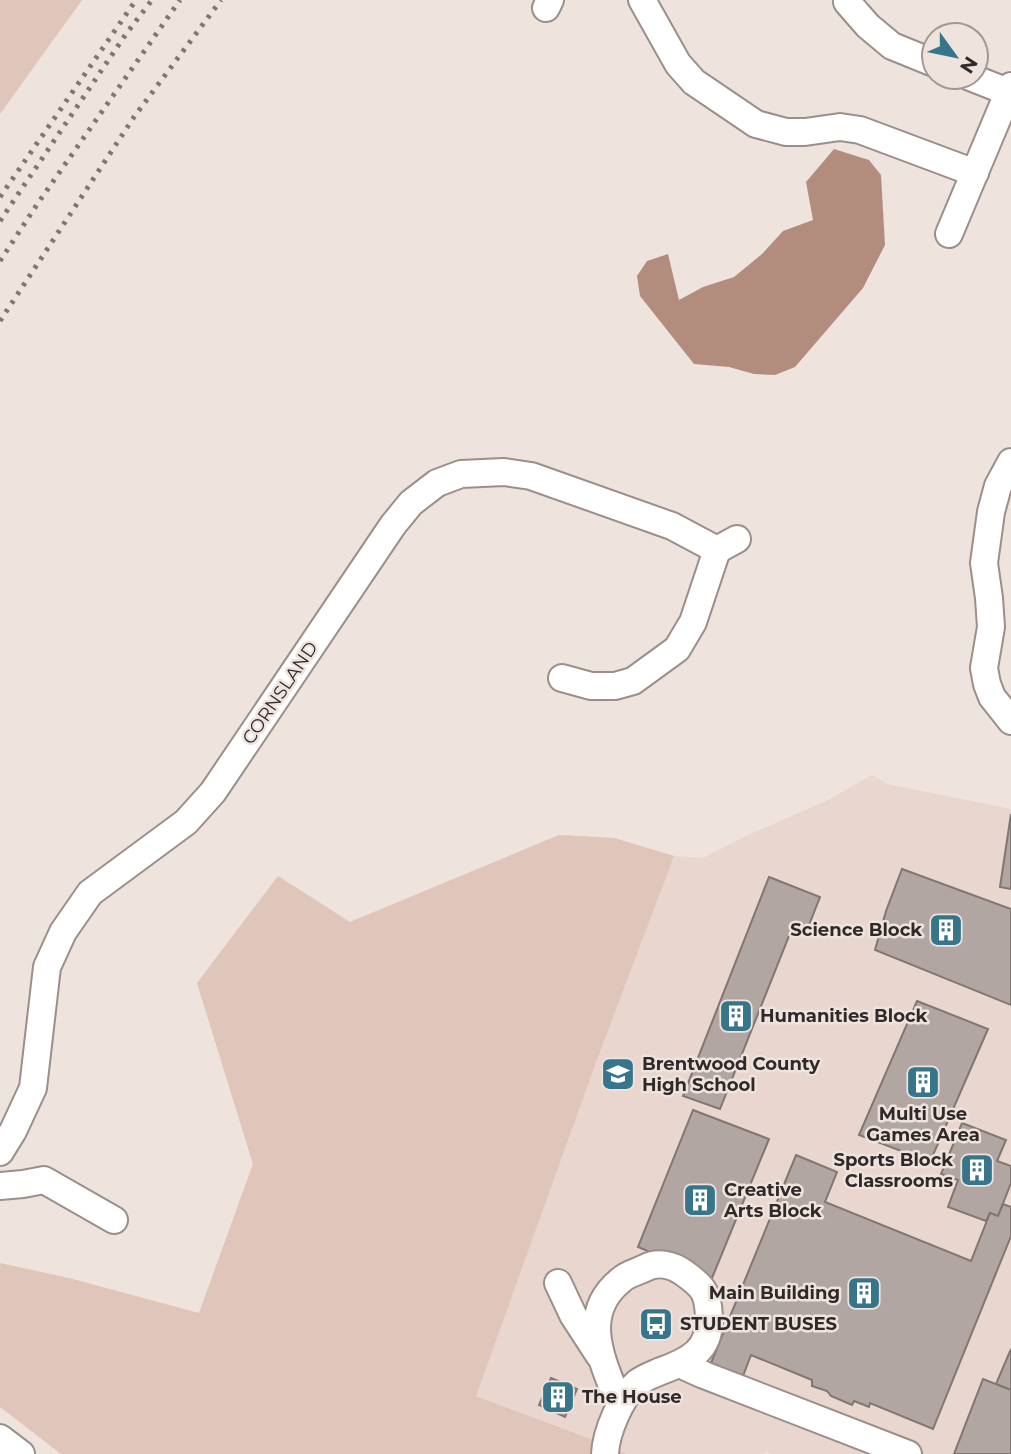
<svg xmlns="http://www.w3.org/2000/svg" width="1011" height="1454" font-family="Montserrat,sans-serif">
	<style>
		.built { fill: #e9d6ce }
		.green { fill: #e0c5bb }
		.water { fill: #b28d7e }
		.building { fill: #b2a6a2; stroke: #817672; stroke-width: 2 }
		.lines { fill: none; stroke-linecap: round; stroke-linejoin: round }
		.minor-casing { stroke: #9a8f8a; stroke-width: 30 }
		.minor { stroke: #fff; stroke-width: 26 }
		.rail { stroke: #7f7774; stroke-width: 5; stroke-dasharray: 3.5 7; stroke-linecap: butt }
		.labels { text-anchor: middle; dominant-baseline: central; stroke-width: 5; stroke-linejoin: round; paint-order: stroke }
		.street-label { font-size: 18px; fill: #2f2a29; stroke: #efe3de }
		.poi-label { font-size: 18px; font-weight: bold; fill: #2f2a29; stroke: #efe3de; text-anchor: start }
	</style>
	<rect width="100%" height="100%" fill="#efe3de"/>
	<polygon class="built" points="872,775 887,784 1011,809 1011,1454 772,1454 766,1452 764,1454 627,1454 605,1444 386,1362 199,1313 253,1164 197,983 278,876 350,922 559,835 614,838 674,856 703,858 748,835 826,801"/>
	<g class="green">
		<polygon points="0,0 82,0 0,114"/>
		<polygon points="559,835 614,838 674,856 595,1065 476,1396 599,1442 627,1454 61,1454 0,1407 0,1263 69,1278 199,1313 253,1164 197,983 278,876 350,922"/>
	</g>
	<polygon class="water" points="834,149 869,160 881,175 885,245 863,288 795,367 775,375 754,374 729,367 694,364 640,296 637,276 647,261 668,254 679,300 703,287 734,277 762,254 783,231 813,220 806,182"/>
	<g class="building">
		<polygon points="1011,814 1011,889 1000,887"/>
		<polygon points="902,869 1011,909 1011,1005 875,950 886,911"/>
		<polygon points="769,877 820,897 805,935 791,931 720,1109 683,1096"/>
		<polygon points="917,1001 988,1029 930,1162 859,1135"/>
		<polygon points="693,1110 769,1139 712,1278 638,1247"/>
		<polygon points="962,1123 1006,1140 997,1161 1011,1166 1011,1183 998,1216 990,1213 986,1221 948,1207 958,1180 941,1174"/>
		<polygon points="796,1155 837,1172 825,1202 971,1261 990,1213 998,1216 1003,1204 1011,1207 1011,1236 933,1429 870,1403 869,1407 854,1401 852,1405 831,1396 827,1391 812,1386 812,1380 751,1355 743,1376 711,1363"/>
		<polygon points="1011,1349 1011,1390 996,1384"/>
		<polygon points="551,1378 577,1389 565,1417 539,1405"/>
		<polygon points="983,1379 1011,1390 1011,1454 954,1454"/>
	</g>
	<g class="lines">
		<g class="minor-casing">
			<g id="minor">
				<polyline points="642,0 678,64 694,82 756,124 786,132 805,132 840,127 860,130 975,173"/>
				<polyline points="848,0 847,2 868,26 892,46 934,63"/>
				<polyline points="546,8 550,0"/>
				<polyline points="970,77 1008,92"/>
				<polyline points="949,234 1011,86"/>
				<polyline points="1011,462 998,486 991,512 984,563 989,598 991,627 984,668 987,684 992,697 1011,721"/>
				<polyline points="562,678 591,686 615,686 633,681 677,649 693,622 717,550"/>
				<polyline points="0,1152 13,1131 33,1088 47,967 63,932 90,893 186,822 213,792 393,525 411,503 437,483 461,474 504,472 531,476 672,526 717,550 737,539"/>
				<polyline points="0,1186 23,1184 44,1180 114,1220"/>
				<polyline points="558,1283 573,1315 599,1355"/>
				<polyline points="684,1362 686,1367 704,1375 908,1454"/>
				<polyline points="0,1438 21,1454"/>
				<path d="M605,1454C606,1432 621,1397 637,1383C645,1377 652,1375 661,1371C689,1361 711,1350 709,1317C708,1293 704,1287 684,1273C673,1265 658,1261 645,1268C637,1272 627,1274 621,1280C577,1315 604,1364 620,1406"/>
			</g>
		</g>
		<use href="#minor" class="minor"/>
		<g class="rail">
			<polyline points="0,197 136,0"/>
			<polyline points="0,221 126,34 152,0"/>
			<polyline points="0,261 38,203 180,0"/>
			<polyline points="0,321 134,117 221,0"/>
		</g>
	</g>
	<defs>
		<g id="building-square" transform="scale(1.75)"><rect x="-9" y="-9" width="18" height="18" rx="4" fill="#37758b" stroke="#efe3de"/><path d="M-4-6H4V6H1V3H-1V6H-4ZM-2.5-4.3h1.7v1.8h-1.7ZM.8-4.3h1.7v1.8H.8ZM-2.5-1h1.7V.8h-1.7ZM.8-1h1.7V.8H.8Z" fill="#fff"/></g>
		<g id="school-square" transform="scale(1.75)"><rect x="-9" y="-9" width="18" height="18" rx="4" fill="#37758b" stroke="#efe3de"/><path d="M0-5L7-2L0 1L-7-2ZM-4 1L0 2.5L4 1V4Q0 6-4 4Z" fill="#fff"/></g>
		<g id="bus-square" transform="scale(1.75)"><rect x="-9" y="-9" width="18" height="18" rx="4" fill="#37758b" stroke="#efe3de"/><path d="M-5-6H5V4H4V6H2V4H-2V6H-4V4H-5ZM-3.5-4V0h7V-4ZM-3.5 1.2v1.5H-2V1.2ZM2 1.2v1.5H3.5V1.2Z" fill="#fff"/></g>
	</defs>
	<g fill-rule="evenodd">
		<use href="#building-square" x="946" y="930"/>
		<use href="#building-square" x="736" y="1016"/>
		<use href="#school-square" x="618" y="1074"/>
		<use href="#building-square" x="923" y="1082"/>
		<use href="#building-square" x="977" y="1170"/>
		<use href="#building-square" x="700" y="1200"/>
		<use href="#building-square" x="864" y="1293"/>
		<use href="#bus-square" x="656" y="1324"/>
		<use href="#building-square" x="558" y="1397"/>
	</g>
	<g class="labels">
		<g class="street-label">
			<text transform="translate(280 693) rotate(-56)">CORNSLAND</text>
		</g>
		<g class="poi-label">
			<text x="922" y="930" text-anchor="end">Science Block</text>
			<text x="760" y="1016">Humanities Block</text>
			<text x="642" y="1064">Brentwood County<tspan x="642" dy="21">High School</tspan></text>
			<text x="923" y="1114" text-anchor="middle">Multi Use<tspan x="923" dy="21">Games Area</tspan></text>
			<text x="953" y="1160" text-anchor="end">Sports Block<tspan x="953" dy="21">Classrooms</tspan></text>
			<text x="724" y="1190">Creative<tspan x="724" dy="21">Arts Block</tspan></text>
			<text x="840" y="1293" text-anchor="end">Main Building</text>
			<text x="680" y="1324">STUDENT BUSES</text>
			<text x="582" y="1397">The House</text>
		</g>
	</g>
	<g transform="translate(955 56) rotate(123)"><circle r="33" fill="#efe3de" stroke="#a29996" stroke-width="2"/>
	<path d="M0-5L12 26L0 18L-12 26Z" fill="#37758b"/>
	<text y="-10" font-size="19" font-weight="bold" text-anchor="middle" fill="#2f2a29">N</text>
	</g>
</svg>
